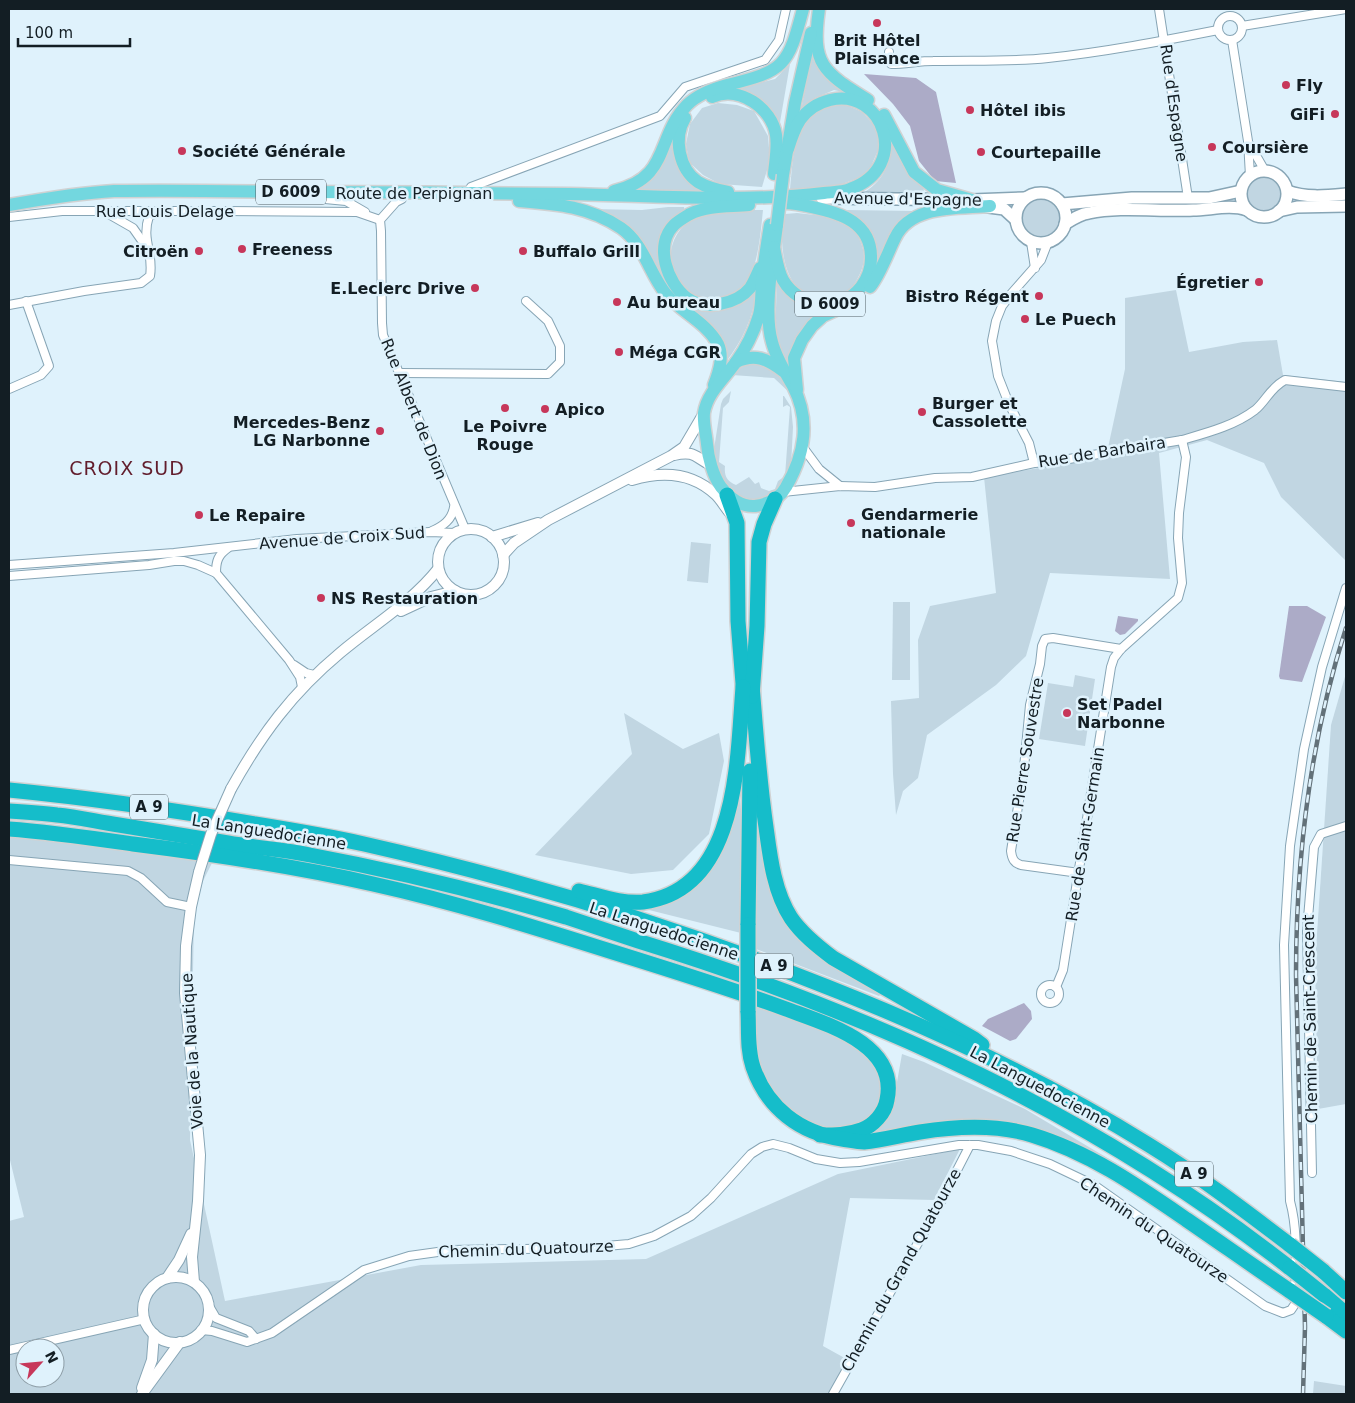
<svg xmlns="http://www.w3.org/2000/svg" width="1355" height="1403" font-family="'DejaVu Sans',sans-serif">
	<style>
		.green { fill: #c1d6e2; fill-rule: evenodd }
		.water { fill: #acabc7 }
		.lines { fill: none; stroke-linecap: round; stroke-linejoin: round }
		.minor-casing { stroke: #87a5b5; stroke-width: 10 }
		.tertiary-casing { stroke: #87a5b5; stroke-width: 12 }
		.secondary-casing { stroke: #87a5b5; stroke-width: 14 }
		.primary-casing { stroke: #d0d2d3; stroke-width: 15 }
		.motorway-casing { stroke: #d0d2d3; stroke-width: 18 }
		.minor { stroke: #fff; stroke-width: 8 }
		.tertiary { stroke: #fff; stroke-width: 10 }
		.secondary { stroke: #fff; stroke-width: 11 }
		.primary { stroke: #73d7df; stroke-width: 12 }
		.motorway { stroke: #15bdca; stroke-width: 15 }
		.rail-casing { stroke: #637179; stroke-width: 4.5 }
		.rail { stroke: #dff2fc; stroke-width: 2.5; stroke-dasharray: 8; stroke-linecap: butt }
		.tertiary-bridge-casing { stroke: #87a5b5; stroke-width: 12; stroke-linecap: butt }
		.primary-bridge-casing { stroke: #d0d2d3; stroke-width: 15; stroke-linecap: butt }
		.motorway-bridge-casing { stroke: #d0d2d3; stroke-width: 18; stroke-linecap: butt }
		.tertiary-bridge { stroke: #fff; stroke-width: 10 }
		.primary-bridge { stroke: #73d7df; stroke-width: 12 }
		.motorway-bridge { stroke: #15bdca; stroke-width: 15 }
		.poi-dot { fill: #c7375a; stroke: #dff2fc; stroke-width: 2 }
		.labels { text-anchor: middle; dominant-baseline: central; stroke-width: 5; stroke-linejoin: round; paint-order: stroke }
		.shield { fill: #dff2fc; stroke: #505e65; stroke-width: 1 }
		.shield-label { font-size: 15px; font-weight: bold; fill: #131e24 }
		.poi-label { font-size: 16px; font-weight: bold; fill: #131e24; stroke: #dff2fc; text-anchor: start }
		.street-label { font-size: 16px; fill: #131e24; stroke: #dff2fc }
		.quarter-label { font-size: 19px; letter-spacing: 1px; fill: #621d2c; stroke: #dff2fc }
	</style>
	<rect width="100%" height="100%" fill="#dff2fc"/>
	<g class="green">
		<polygon points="812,56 822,72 851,94 834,90 815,98 801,110"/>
		<polygon points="790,64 779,128 728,91 775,79"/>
		<polygon points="718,103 737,105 754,111 768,136 770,160 762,187 720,184 703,175 689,162 686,144 690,124 702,108"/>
		<path d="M842,103L862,112L876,127L879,148L869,171L861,177L834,187L790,190C792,171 793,135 806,120C815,110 829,107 842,103Z"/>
		<path d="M892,140L922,186L924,190L922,194L865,192C886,178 889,164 892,140Z"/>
		<polygon points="674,141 701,188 703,193 635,192 636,188 663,161"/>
		<circle cx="1264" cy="194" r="18"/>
		<circle cx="1041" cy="218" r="21"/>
		<path d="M668,207H684L685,211C651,232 658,243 665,278L706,310L719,311L732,307L757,289C753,318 743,340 725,363L724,351L670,293L650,258L591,209L642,210Z"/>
		<path d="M730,210H763C761,229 758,273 743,287C739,291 729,295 723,297C719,298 715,299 712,300C704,300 696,296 690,292C662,272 665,233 696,217C706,213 720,212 730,210Z"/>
		<path d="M846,210L917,211C890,230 887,235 876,266V242L859,218Z"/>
		<path d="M797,213L824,216L853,227C869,254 867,265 850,291C841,294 829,298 819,297C791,295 783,265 782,241C781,232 784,222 785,214Z"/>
		<path d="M777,279C793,300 795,307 822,309L795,338L790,362L786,361L775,337Z"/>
		<polygon points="1176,290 1189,352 1243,342 1277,340 1283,375 1346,382 1346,561 1281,497 1264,463 1207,440 1159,453 1170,579 1050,573 1026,656 996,685 927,735 918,778 903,791 896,815 893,774 891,701 919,698 918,640 930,606 996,593 984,477 1106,457 1125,369 1125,298"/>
		<path d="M757,363C775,367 783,380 792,395L774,378L732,375C740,367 746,364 757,363Z"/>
		<path d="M731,391L729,402L723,408L719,462L725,466C724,476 727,481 736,485L749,477L755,484L759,482L761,488L769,491L775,489L778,481L785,476L790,407L787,405L783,407V396H784L791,407L793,427L791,466L781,486L765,499L753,501L734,494L718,472L714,449L721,404L723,399Z"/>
		<polygon points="691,542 711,544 708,583 687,581"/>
		<polygon points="893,602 910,602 910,680 892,680"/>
		<polygon points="1346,673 1346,1104 1318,1109 1315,964 1331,725"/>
		<polygon points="1075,675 1095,679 1085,746 1039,739 1048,683 1073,687"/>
		<polygon points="624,713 683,749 719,733 724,761 709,834 673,870 631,874 535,855 632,754"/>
		<polygon points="739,789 742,820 741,933 633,906 684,891"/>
		<path d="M9,823L218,851L203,881L194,914L190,1140L225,1301L421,1265L646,1259L838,1174L960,1149L934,1200L850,1198L823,1346L850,1361L829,1394H9V1221L24,1217L9,1156ZM25,1348H55V1378H25Z"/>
		<polygon points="757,823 759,823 782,908 882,993 879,996 756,949"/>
		<path d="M757,1005L847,1040L872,1058L885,1090L874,1116C865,1121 855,1127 846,1130C837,1132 821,1128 812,1124C782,1111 760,1080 756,1047C754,1033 756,1019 757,1005Z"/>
		<polygon points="902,1054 924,1062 1025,1109 1136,1175 1288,1281 1033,1131 856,1139 892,1110"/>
		<polygon points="1314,1381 1346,1386 1346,1394 1313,1394"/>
	</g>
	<g class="water">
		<polygon points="864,74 916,78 936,92 956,183 935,181 919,161 910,126 893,104"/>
		<polygon points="1289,606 1307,606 1326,617 1302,682 1280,679 1279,676"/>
		<polygon points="1118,616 1138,619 1138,621 1125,634 1120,635 1115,631"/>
		<polygon points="1024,1003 1031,1011 1032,1019 1016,1039 1010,1041 982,1026 988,1019"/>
	</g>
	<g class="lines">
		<g class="minor-casing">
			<g id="minor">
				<polyline points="1159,9 1188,198"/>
				<circle cx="1230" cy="28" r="12"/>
				<polyline points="1242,26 1346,9"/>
				<polyline points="1232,40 1248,141 1250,176"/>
				<path d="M889,52V60L891,64C906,64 919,61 933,61C971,60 1010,62 1048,58C1105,52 1162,41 1218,30"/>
				<polyline points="1250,145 1265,171"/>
				<polyline points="467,193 471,187 660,116 685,87 765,60 779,40 786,9"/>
				<polyline points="325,199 346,201 365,212"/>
				<polyline points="402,199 396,202 380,220 381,231 382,323 383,335 465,529"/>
				<polyline points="105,212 133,228 145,245"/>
				<polyline points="9,217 62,211 224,211 357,212 380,220"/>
				<polyline points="1031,242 1035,268"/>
				<path d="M9,305L84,291L141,283L150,276C154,252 141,241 149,216L157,213"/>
				<polyline points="400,373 548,374 560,362 560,346 548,321 526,301"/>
				<polyline points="9,389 41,375 49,366 26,301"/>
				<polyline points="802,446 819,469 840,486"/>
				<polyline points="1034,463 1029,443 1009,404 998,376 992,341 996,321 1002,306 1011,294 1041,260 1048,242"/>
				<path d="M783,492L840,486L875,487L935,478L972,477L1034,463L1051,462L1182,440C1206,433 1234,426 1255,410C1266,401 1270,388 1285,380L1346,387"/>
				<path d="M432,531C443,526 452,520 454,507"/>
				<polyline points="9,565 174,553 297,539 430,532 455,533"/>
				<path d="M216,573C216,561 218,555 228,548"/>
				<polyline points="9,576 149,565 174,561 184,561 198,565 216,573 237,598 289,660 300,677 302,687"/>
				<polyline points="294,665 306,673 314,675"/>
				<polyline points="9,860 128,871 141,878 167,902 191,907"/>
				<path d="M1079,873L1021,865C1014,863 1012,859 1011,851L1024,768L1030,705L1040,664L1042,646L1045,639L1053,638L1121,649"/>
				<circle cx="1050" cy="994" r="9"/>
				<polyline points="1056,987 1063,970 1111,667 1114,658 1121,649 1178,598 1182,583 1178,538 1179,513 1186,457 1182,440"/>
				<polyline points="1312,1173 1307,930 1314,847 1321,834 1346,826"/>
				<polyline points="209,1306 216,1318 249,1331 256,1339"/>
				<path d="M201,1330L212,1331L247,1342L272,1333L364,1270L409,1256L452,1250L583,1248L629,1244L654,1236L691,1216L711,1198L751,1154L762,1147L773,1144L789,1148L816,1159L840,1163L859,1162L959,1145H978L1011,1151L1050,1164L1094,1185L1265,1306L1283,1313L1291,1310L1295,1304C1295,1270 1299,1234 1290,1201L1284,945L1290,846L1304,749L1322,667L1346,588"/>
				<polyline points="9,1350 145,1319"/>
				<polyline points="833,1394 936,1211 970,1145"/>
			</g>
		</g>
		<g class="tertiary-casing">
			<g id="tertiary">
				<path d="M674,455C696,450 695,458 711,465"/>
				<path d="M632,480C662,471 692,472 716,495C721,500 725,507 730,513"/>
				<circle cx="471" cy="562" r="33"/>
				<polyline points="492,537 538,523"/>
				<polyline points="503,555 514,543 548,520 671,456 684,447 704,413"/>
				<polyline points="401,611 431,597 455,591"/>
				<path d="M231,789C261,735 292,693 340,653C373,625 411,603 438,569"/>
				<circle cx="176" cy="1310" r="33"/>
				<polyline points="167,1278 179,1260 191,1234"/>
				<polyline points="194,1282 192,1257 198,1201 200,1155 185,993 186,946 191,907 199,872"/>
				<polyline points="142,1388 152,1360 154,1334"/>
				<polyline points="142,1394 180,1342"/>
			</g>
		</g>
		<g class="secondary-casing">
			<g id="secondary">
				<circle cx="1264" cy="194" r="23"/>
				<path d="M1287,191C1307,198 1325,196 1346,194"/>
				<circle cx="1041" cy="218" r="25"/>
				<polyline points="822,198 972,200 1025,198"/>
				<polyline points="1062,204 1132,198 1209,198 1241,191"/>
				<polyline points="981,206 1004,209 1015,219"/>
				<polyline points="1279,211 1297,207 1346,206"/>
				<path d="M1065,224C1073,219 1080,214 1089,213C1121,206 1161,212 1193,210C1210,210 1230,204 1247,210"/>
			</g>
		</g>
		<g class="primary-casing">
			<g id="primary">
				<path d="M819,9C811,65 823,72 868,100"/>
				<path d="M712,97C739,85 772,108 776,135C778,147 775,162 774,174"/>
				<polyline points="884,115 914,172 937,190 972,200"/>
				<path d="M685,118C673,138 679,169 698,182C708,188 717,190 728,192"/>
				<polyline points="783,175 795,103 811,33"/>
				<path d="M614,191C671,178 655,138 687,105C698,94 712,89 727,85C785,71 788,66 803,9"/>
				<path d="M519,201C556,204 588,206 621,228C644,244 649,273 666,294C681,312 706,322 718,344C724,357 719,372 714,385"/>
				<path d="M9,205C43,199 79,193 114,191C172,190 231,191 289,192C383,192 476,193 570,194C621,195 673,198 724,198C758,198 791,197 824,193C833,192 843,192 850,189C912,167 883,87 830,100C817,103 808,109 800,120C795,128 791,139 788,149"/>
				<path d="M749,205C729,207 709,205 690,214C685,217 678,221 674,225C654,245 667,283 687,298C705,311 737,304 750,288C754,282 757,274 760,268"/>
				<path d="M770,225C767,243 764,262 762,281C761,292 762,304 759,315C754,332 746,348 736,362C724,379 707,393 704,413C703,423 706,434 707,444C708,457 713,476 721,487C729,497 741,507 755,506C768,504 780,498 786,487C805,454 811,421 793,386C785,372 776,358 772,342C763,312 773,257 777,225"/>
				<path d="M774,247C776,258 778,271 783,280C799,308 841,313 861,287C867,279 871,269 871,259C872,223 841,213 812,207C803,205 794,203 785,203"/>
				<path d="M870,287C880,275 888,252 895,238C911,204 959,209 990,206"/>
				<path d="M736,362C755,353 767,359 783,371"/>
				<polyline points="797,390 794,358 802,340 812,326 823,316 845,306"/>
			</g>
		</g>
		<g class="motorway-casing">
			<g id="motorway">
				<polyline points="727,495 737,523 738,621 744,696"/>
				<path d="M752,685C756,733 759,780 766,827C770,857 774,892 791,918C802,934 817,946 833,958L974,1039L982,1045"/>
				<polyline points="752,696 757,626 759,542 764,524 775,499"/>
				<path d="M9,790C91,798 173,810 255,824C292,830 328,836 364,844C510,877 654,920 794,974C917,1021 1037,1075 1149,1145C1198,1175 1244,1210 1290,1245"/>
				<path d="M9,811C25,812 41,813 57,815C78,817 98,822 119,825C155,831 191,837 228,843C255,848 283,849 310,855C396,871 482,892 566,917C590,925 614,933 638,941C874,1014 1095,1115 1290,1268"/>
				<path d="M9,829C50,832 91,838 133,844C213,854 294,866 373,884C454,902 534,927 613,952C671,970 729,988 786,1009C826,1024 899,1044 887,1100C885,1113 873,1126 861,1130C848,1135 834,1135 820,1135"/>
				<path d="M579,891C600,896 622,904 643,902C739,890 737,760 743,687"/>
				<polyline points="748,925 750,771"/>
				<path d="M748,1011C749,1030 747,1049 753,1067C767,1108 800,1133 842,1139C849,1140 857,1142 864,1142C883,1140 901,1135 920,1132C957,1126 996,1124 1032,1135C1089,1152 1139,1187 1187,1220C1222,1244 1256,1268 1290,1291"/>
				<polyline points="1323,1271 1346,1292"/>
				<polyline points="1324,1295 1346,1314"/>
				<polyline points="1326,1316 1346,1331"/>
			</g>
		</g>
		<use href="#minor" class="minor"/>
		<use href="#tertiary" class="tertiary"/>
		<use href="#secondary" class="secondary"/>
		<use href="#primary" class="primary"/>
		<use href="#motorway" class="motorway"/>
		<g class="rail-casing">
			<path id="rail" d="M1303,1394L1305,1327L1296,975C1296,857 1310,740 1346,628"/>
		</g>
		<use href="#rail" class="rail"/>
		<g class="tertiary-bridge-casing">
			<polyline id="tertiary-bridge" points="199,872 211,834 231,789"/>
		</g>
		<g class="primary-bridge-casing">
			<polyline id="primary-bridge" points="777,225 783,175"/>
		</g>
		<g class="motorway-bridge-casing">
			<g id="motorway-bridge">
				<polyline points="748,925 748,1011"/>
				<polyline points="1290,1245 1323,1271"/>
				<polyline points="1290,1268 1324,1295"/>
				<polyline points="1290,1291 1326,1316"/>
			</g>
		</g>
		<use href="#tertiary-bridge" class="tertiary-bridge"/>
		<use href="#primary-bridge" class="primary-bridge"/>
		<use href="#motorway-bridge" class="motorway-bridge"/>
	</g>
	<g class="poi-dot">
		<circle cx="877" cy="23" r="5"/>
		<circle cx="1286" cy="85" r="5"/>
		<circle cx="970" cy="110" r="5"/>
		<circle cx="1335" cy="114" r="5"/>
		<circle cx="1212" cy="147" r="5"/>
		<circle cx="182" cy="151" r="5"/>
		<circle cx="981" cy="152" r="5"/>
		<circle cx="242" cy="249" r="5"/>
		<circle cx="199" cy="251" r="5"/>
		<circle cx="523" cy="251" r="5"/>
		<circle cx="1259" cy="282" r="5"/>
		<circle cx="475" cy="288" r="5"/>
		<circle cx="1039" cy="296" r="5"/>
		<circle cx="617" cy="302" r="5"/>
		<circle cx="1025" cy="319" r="5"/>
		<circle cx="619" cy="352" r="5"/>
		<circle cx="505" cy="408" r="5"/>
		<circle cx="545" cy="409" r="5"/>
		<circle cx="922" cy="412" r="5"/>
		<circle cx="380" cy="431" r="5"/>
		<circle cx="199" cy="515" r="5"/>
		<circle cx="851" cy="523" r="5"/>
		<circle cx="321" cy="598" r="5"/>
		<circle cx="1067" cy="713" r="5"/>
	</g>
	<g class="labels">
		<g class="shield">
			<rect x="256" y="179.5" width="70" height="25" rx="4"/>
			<rect x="795" y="291.5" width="70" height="25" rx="4"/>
			<rect x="130" y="794.5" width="38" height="25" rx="4"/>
			<rect x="755" y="953.5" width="38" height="25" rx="4"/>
			<rect x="1175" y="1161.5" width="38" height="25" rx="4"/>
		</g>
		<g class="shield-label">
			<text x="291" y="192">D 6009</text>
			<text x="830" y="304">D 6009</text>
			<text x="149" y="807">A 9</text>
			<text x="774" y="966">A 9</text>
			<text x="1194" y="1174">A 9</text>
		</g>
		<g class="poi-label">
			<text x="877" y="40" text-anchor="middle">Brit Hôtel<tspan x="877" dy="18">Plaisance</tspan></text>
			<text x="1296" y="85">Fly</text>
			<text x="980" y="110">Hôtel ibis</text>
			<text x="1325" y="114" text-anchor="end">GiFi</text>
			<text x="1222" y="147">Coursière</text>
			<text x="192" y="151">Société Générale</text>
			<text x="991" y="152">Courtepaille</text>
			<text x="252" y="249">Freeness</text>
			<text x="189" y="251" text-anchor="end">Citroën</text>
			<text x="533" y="251">Buffalo Grill</text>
			<text x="1249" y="282" text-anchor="end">Égretier</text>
			<text x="465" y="288" text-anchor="end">E.Leclerc Drive</text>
			<text x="1029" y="296" text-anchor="end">Bistro Régent</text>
			<text x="627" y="302">Au bureau</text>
			<text x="1035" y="319">Le Puech</text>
			<text x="629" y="352">Méga CGR</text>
			<text x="932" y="403">Burger et<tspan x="932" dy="18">Cassolette</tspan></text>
			<text x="555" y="409">Apico</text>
			<text x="370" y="422" text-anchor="end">Mercedes-Benz<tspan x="370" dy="18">LG Narbonne</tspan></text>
			<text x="505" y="426" text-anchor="middle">Le Poivre<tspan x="505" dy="18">Rouge</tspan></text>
			<text x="861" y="514">Gendarmerie<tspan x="861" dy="18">nationale</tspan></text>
			<text x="209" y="515">Le Repaire</text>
			<text x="331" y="598">NS Restauration</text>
			<text x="1077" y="704">Set Padel<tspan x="1077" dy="18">Narbonne</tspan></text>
		</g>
		<g class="street-label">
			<text transform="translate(1174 103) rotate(82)">Rue d'Espagne</text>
			<text x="414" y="193">Route de Perpignan</text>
			<text transform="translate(908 199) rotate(1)">Avenue d'Espagne</text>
			<text x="165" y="211">Rue Louis Delage</text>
			<text transform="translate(414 409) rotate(68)">Rue Albert de Dion</text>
			<text transform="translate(1102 452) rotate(-9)">Rue de Barbaira</text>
			<text transform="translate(342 538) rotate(-4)">Avenue de Croix Sud</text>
			<text transform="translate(1025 760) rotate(-81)">Rue Pierre Souvestre</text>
			<text transform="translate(269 832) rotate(9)">La Languedocienne</text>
			<text transform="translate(1085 834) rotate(-81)">Rue de Saint-Germain</text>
			<text transform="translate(664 931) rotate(18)">La Languedocienne</text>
			<text transform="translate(1310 1019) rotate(-91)">Chemin de Saint-Crescent</text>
			<text transform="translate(192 1051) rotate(-94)">Voie de la Nautique</text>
			<text transform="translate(1040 1087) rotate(28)">La Languedocienne</text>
			<text transform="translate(1154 1230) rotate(34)">Chemin du Quatourze</text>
			<text transform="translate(526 1249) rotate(-2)">Chemin du Quatourze</text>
			<text transform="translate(901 1270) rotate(-61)">Chemin du Grand Quatourze</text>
		</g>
		<g class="quarter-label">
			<text x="127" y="468">CROIX SUD</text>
		</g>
	</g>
	<rect width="1355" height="1403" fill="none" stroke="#131e24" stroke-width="20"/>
	<g transform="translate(40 1363) rotate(63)"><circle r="24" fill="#dff2fc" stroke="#8d9da6"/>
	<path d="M0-4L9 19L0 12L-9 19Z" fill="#c7375a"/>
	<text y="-8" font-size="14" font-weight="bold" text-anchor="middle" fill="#131e24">N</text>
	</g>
	<path d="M18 38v8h112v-8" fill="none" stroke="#131e24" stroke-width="2.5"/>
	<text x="25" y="38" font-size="15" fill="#131e24" stroke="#dff2fc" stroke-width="4" paint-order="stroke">100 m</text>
</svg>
